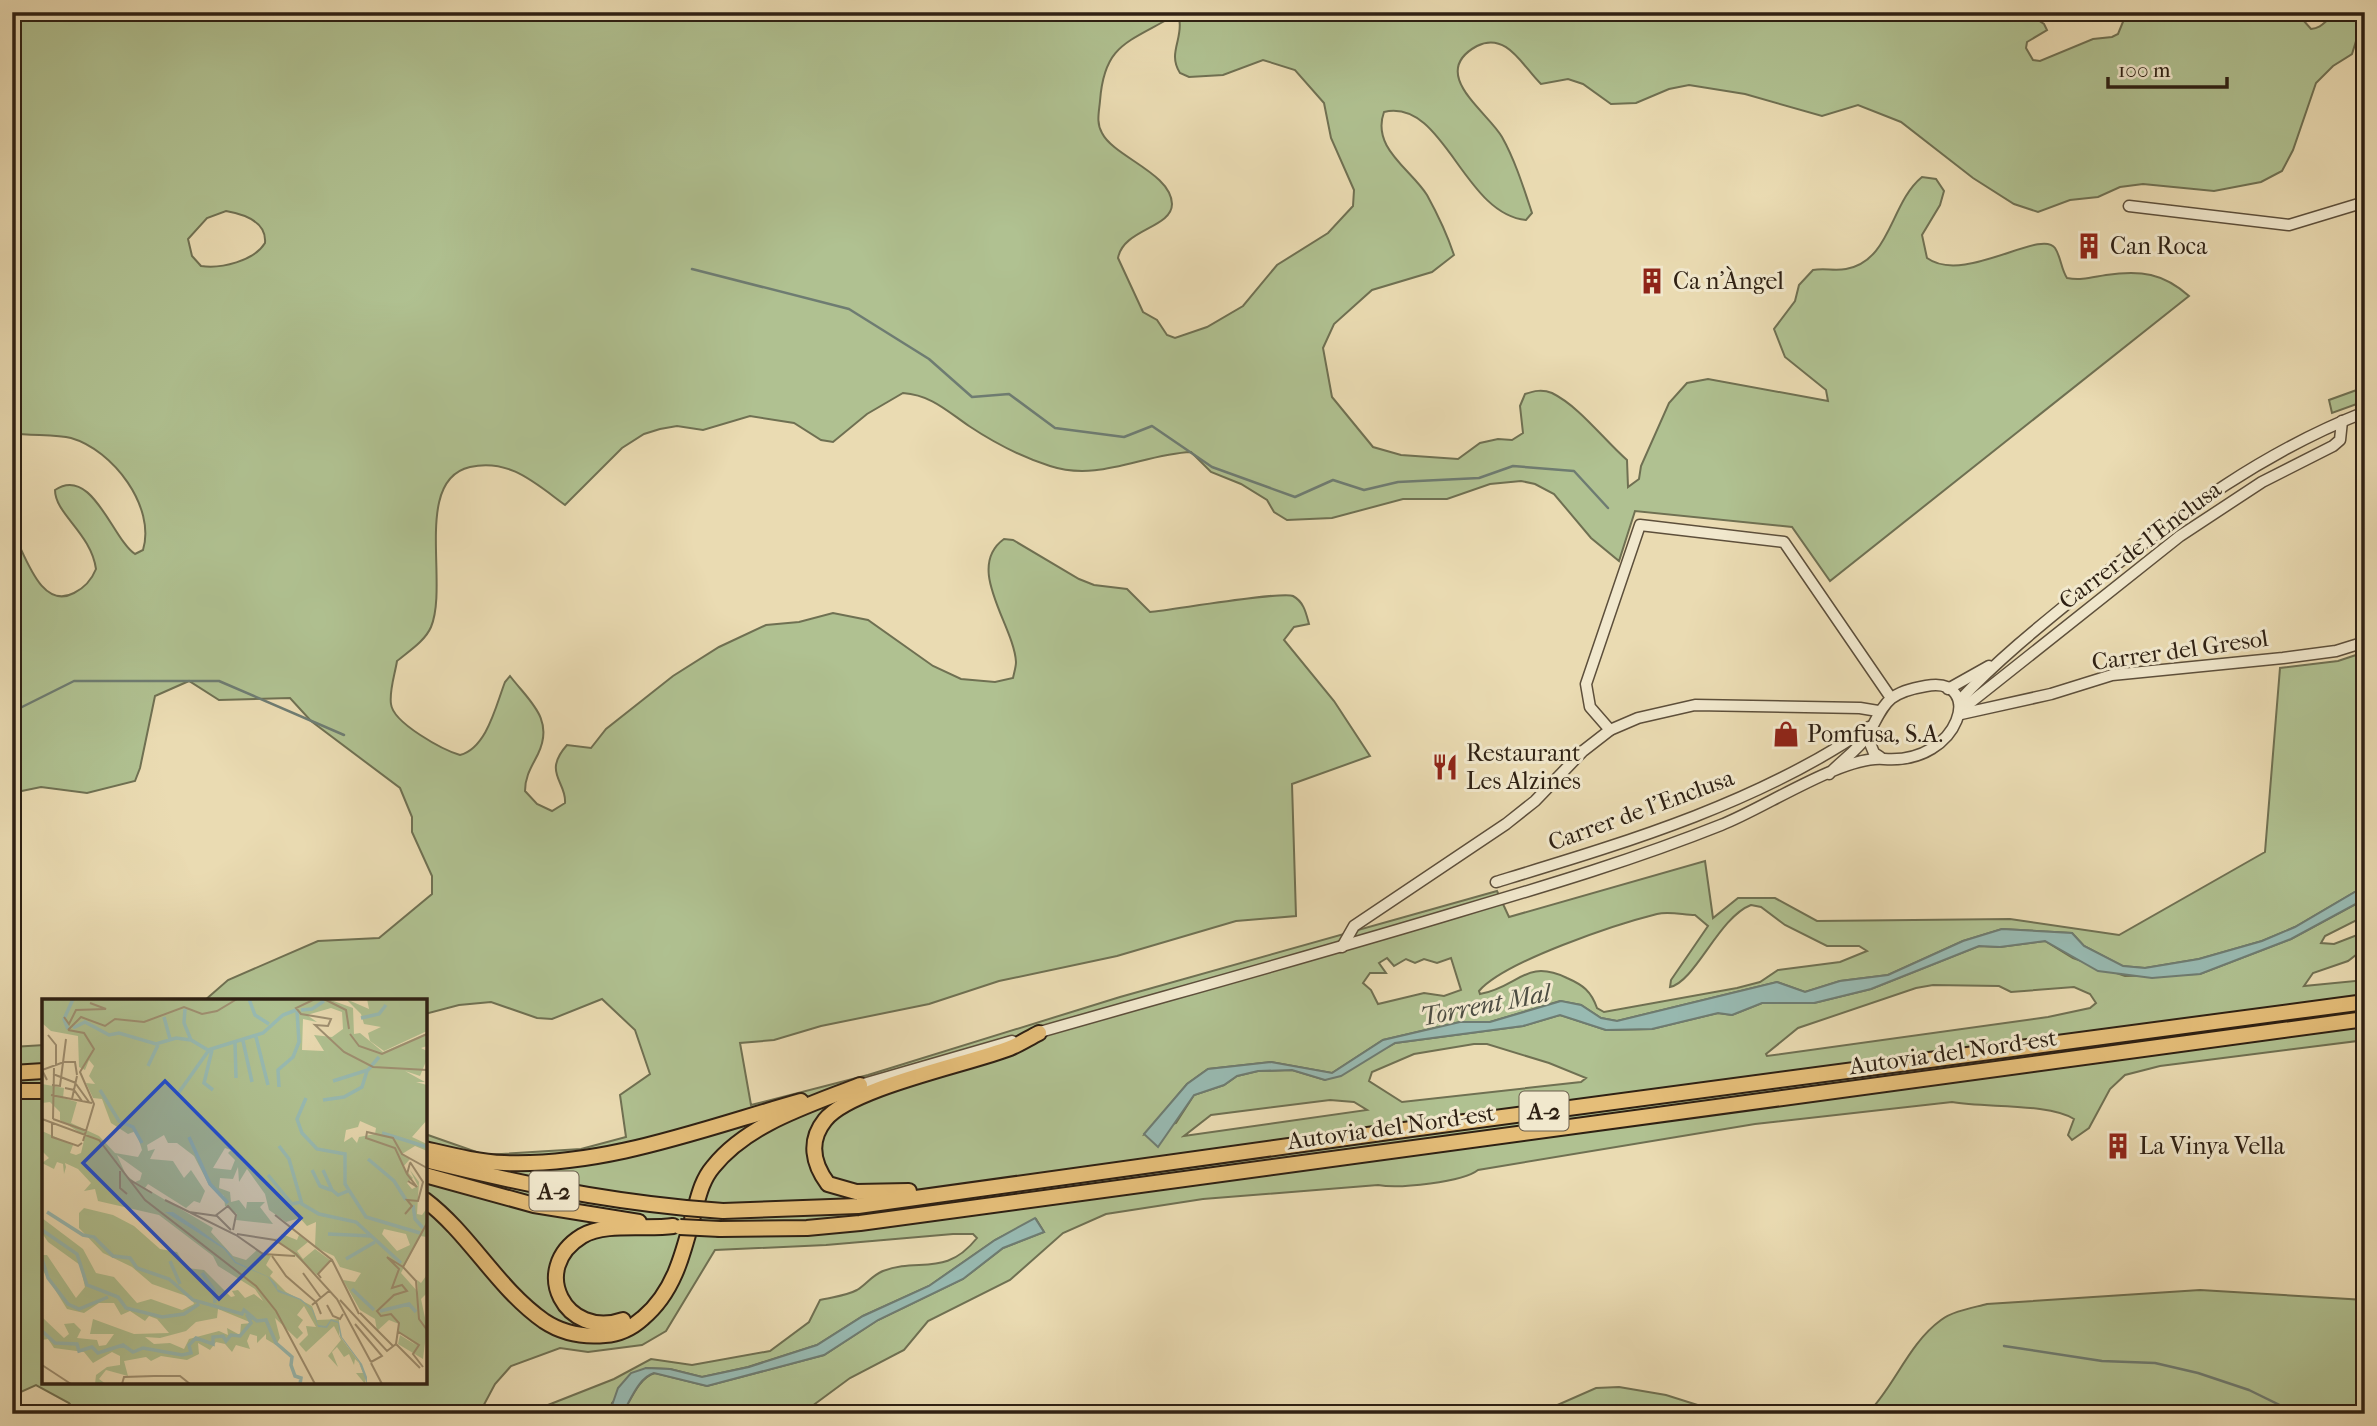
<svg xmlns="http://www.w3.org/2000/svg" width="2377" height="1426" font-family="'IM FELL French Canon',serif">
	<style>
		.green { fill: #b0c191; stroke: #6f7052; stroke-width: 2; fill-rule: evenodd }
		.water { fill: #98bab2; stroke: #6e7c72; stroke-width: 2 }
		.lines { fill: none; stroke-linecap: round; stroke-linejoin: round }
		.stream { stroke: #6e7c72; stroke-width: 2.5 }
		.minor-casing { stroke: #5d4f3b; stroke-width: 13 }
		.highway-casing { stroke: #2e2013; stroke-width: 18 }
		.minor { stroke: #f1e8cd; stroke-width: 10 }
		.highway { stroke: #e5be79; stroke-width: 14 }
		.highway-bridge-casing { stroke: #2e2013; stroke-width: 18; stroke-linecap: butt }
		.highway-bridge { stroke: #e5be79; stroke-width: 14 }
		.labels { text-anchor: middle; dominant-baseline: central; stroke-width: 6; stroke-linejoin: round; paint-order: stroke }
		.shield { fill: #f1e8cd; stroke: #685c4b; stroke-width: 2 }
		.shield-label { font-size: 23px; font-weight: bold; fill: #2e2013 }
		.poi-label { font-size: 24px; fill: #2e2013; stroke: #f1e8cd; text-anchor: start }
		.street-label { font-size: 24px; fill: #2e2013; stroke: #f1e8cd }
		.water-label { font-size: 26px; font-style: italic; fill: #4e4e43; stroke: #f1e8cd }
		.inset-river { fill: none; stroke: #98bab2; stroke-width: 3.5 }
		.inset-road { fill: none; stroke: #9f9072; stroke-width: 2 }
		.view { fill: #1d4ed8; fill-opacity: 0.15; stroke: #1d4ed8; stroke-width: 3.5 }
		.inset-edge { fill: none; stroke: #2e2013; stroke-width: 3.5 }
	</style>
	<rect width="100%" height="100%" fill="#eadbb2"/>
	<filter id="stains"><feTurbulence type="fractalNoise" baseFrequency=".00286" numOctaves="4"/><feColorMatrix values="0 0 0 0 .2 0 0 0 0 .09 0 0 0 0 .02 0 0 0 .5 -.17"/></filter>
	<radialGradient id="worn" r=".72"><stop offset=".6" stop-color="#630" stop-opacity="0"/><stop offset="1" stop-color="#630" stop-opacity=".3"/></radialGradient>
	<g class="green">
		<path d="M12,12H2026L2044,24L2047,30L2027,42L2026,48L2033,60L2040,61L2093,39L2112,37L2118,34L2127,12H2296L2311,29C2323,28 2325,20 2335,15C2344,10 2356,12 2365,12L2352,54L2333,66L2316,83L2293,150L2282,171L2261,182L2214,191L2143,184L2120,187L2098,197L2070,200L2038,212L2014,204L1973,178L1901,122L1858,105L1822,116L1745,94L1689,85L1669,89L1636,103L1611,104L1583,84L1568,79L1541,84C1523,67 1507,31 1477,46C1427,73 1488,112 1502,137C1515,160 1524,189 1532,213L1526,220C1463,214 1444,98 1384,112C1371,148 1411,169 1427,195C1438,215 1447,234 1454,255L1432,272L1372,290L1334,324L1323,348L1332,397L1373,447L1401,455L1458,459L1480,443L1498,439L1512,440L1523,433L1520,406L1525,394C1534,391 1542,389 1552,393C1580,407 1603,439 1627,460L1628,487L1639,479L1641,466L1669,403L1687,383L1708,379L1828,401L1826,390L1785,357L1774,329L1795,301L1799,285L1813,270C1824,268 1835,271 1846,269C1891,261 1890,203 1922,177L1936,179L1944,191L1940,205L1922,235L1927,258C1964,285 2041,228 2055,248C2061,257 2061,269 2067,278C2081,281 2093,277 2106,275C2141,270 2163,273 2189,296L1830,581L1792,527L1635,511L1619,561L1591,538L1554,494L1535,484L1521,481L1490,484L1447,499H1403L1332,518L1287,520L1274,512L1267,500L1241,484L1211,472L1191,452C1143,454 1099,482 1050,466C1022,457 993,442 969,426C947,411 931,395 903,393L867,414L833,442L821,440L794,423L750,416L703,430L677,426L660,429L644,434L622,448L565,505C535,483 509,458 470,467C413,480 449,584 431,627C425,641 409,651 397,661C395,674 389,691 391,704C393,723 443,750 460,755C487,748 496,705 505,682L510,676C529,701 555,719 538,754C532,766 525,776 525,791L537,804L552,811L565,803C567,782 542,773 567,745L591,748L606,729L673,676L719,647L766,625L799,622L833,613L868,620L933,666L961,679L995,682L1013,678C1014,673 1016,667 1016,662C1014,625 964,568 1004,539L1013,540L1079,579L1094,585L1127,589L1150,612C1172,610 1282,591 1293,596C1304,602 1306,613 1309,624L1294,627L1284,640L1334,701L1370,756L1292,784L1296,916L1236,921L1117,956L999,981L929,1004L821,1026L774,1040L740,1043L751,1105L868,1075L1120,997L1497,891L1509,917L1705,861L1713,918L1738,898H1775L1817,921L2010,919L2119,935L2265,852L2280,668L2338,661L2365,652V886L2295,927L2262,941L2199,959L2145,968L2122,966L2084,946L2072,933L2002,929L1963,941L1888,975L1840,981L1805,992L1777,982L1617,1021L1601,1018L1581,1005L1560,1001L1490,1022H1460L1383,1040L1332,1073L1271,1062L1208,1069L1187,1084L1145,1134L1176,1123L1194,1095L1224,1085L1237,1076L1258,1071L1292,1070L1325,1080L1395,1043L1523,1026L1560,1015L1606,1030L1652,1029L1718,1013L1732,1015L1762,1003H1814L1871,989L1979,946L2000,947L2045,941L2073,958L2125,976L2200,974L2291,939L2365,899V916L2325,936L2321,943L2334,944L2365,932V948L2348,961L2313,973L2304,986L2365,980V1040L2160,1066L2125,1075L2110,1089L2089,1128L2072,1140L2068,1135L2074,1119C2049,1103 1985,1108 1952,1102L1755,1124L1478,1170C1463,1182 1399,1189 1378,1185L1203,1199L1106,1214L1063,1233L1010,1280L928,1321L904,1350L850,1378L804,1412L622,1414C631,1400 638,1378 655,1373L707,1386L824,1355L878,1320L963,1279L1003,1248L1044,1232L1036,1219L995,1240L929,1286L863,1316L817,1345L748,1367L702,1377L670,1369L646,1368L612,1403L609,1414H534L548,1405L614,1379L651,1359L692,1365L770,1351L809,1322L820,1300C832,1297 846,1296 857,1290C867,1284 871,1276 883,1271C919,1257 945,1278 977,1238L973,1234H953L826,1245L715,1250L666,1331L642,1345L588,1352L560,1348L511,1366L495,1384L479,1414H79L69,1403L36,1385L12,1396V1047L44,1045V1382H425V1134L485,1155L581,1149L626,1137L620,1095L650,1074L635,1030L602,999L552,1019L537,1018L491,1002L459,1005L425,1014V1001H204L228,980L318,941L379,938L432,894V876L412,832V817L400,788L311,721L290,698L219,700L189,681L155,696L140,768L135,781L87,793L41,787L12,793V531C25,553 40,611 74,593C84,588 92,579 96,569C91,533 55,514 55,490C92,465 113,540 135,554L143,550C156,507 113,450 71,438C56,434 30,436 12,433ZM1170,18H1179C1184,38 1167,53 1180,73L1189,77L1223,75L1263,60L1295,70L1324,103L1331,138L1354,190L1353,206L1328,233L1277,265L1243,306L1207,327L1175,338L1167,335L1157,320L1143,312L1118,258C1123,229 1172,228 1172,204C1171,173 1114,157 1102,133C1096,123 1099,112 1100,101C1104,46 1126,43 1170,18ZM226,211C243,214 267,221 265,243C254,261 221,269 201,266L192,256L188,239L207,218ZM1751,905L1761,907L1785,925L1827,946H1859L1867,951L1840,962L1778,970L1760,982L1737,988L1604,1012L1597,1008C1591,991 1583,985 1567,978C1525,958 1519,987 1480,994L1479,991C1505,961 1617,924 1657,914C1669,911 1684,915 1695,915L1708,926L1671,980L1670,987C1695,982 1719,917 1751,905ZM1387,958L1394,966L1406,959L1415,963L1424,959L1437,963L1451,958L1461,990L1444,996L1424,993L1378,1004L1371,990L1363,983L1370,973H1386L1379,963ZM1933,985L1999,986L2011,992L2074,987L2090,994L2096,1003L2090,1008L2048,1017L1767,1056L1766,1054L1798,1028L1916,988ZM1474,1044H1487L1549,1063L1586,1078L1581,1082L1402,1102L1369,1081L1372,1072L1414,1054ZM1330,1100L1354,1102L1367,1110L1184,1136L1211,1115Z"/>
		<polygon points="2365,387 2365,401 2332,413 2329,400"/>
		<path d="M2200,1290L2365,1300V1414H1867C1895,1386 1908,1344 1941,1320C1953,1311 1972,1308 1987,1304Z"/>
		<polygon points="1619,1387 1666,1395 1726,1414 1537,1414 1596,1388"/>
	</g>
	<g class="water">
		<polygon points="2365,886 2365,899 2291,939 2200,974 2152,978 2098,971 2045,941 2000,947 1979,946 1871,989 1814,1003 1762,1003 1732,1015 1718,1013 1652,1029 1606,1030 1560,1015 1523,1026 1395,1043 1341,1076 1325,1080 1292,1070 1258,1071 1237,1076 1224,1085 1194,1095 1158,1147 1144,1134 1187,1084 1208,1069 1271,1062 1332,1073 1383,1040 1460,1022 1490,1022 1561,1001 1581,1005 1601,1018 1617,1021 1777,982 1805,992 1840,981 1888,975 1963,941 2002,929 2072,933 2084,946 2123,966 2145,968 2199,959 2262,941 2295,927"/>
		<path d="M1035,1218L1044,1232L1003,1248L963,1279L878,1320L824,1355L707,1386L654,1373C638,1378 631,1400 622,1414H609L618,1388L631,1373L646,1368L670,1369L702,1377L749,1367L817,1345L863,1316L929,1286L995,1240Z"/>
	</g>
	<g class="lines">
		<g class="stream">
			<polyline points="692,269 849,309 929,359 972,397 1009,394 1055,428 1124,437 1152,426 1212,467 1295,497 1333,480 1364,490 1398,482 1479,478 1513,466 1574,471 1608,508"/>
			<polyline points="12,712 74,681 219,681 344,735"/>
			<polyline points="2004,1346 2102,1361 2155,1363 2198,1373 2249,1390 2298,1414"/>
		</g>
		<g class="minor-casing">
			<g id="minor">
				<polyline points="2129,206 2289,225 2365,202"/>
				<polyline points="1948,689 1989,666"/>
				<path d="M1959,701C2001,656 2051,617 2099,578C2184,511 2263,452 2365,412"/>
				<polyline points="1961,710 2180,536 2262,482 2333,446 2340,440 2342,421"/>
				<polyline points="1961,714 2051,694 2112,675 2283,658 2336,651 2365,642"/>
				<polyline points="1610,730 1590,707 1586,684 1640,525 1784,542 1891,698"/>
				<polyline points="1867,736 1874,753 1880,757"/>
				<path d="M1496,882C1624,843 1757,804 1869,727"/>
				<polyline points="1342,947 1354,926 1506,824 1535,801 1583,751 1610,730 1638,718 1695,705 1860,708 1878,711"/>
				<path d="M1033,1034C1176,993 1319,954 1461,911C1549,885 1636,859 1721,825C1763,809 1843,755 1884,759C1962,765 1985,675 1926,686C1884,693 1885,705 1867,736C1858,750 1840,762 1829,774"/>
				<polyline points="860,1085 1012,1041"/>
			</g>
		</g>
		<g class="highway-casing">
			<g id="highway">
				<polyline points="12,1073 44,1071"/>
				<polyline points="12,1091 44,1091"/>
				<path d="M425,1149C451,1155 478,1162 504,1163C605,1167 705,1128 801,1101"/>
				<path d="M425,1160C514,1182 594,1199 686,1208"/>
				<polyline points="425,1175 534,1205 639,1222"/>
				<path d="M909,1191L856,1192L828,1184C813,1164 808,1141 825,1120C850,1088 969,1064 1010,1048C1020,1044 1029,1038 1039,1033"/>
				<path d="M425,1200C470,1234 497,1288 544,1321C562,1333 584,1337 605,1335C619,1334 632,1328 643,1318C674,1292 683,1254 693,1216C698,1199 701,1181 713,1167C748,1123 810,1105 860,1085"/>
				<polyline points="723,1211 858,1206 1389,1132 2365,1002"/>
				<polyline points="720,1229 807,1228 860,1223 2365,1019"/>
				<path d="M623,1320C566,1340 528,1269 582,1236C605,1222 646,1230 673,1226"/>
			</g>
		</g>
		<use href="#minor" class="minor"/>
		<use href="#highway" class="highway"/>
		<g class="highway-bridge-casing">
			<g id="highway-bridge">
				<polyline points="686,1208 723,1211"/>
				<polyline points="680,1227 720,1229"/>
			</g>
		</g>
		<use href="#highway-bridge" class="highway-bridge"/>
	</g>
	<defs>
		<g id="building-bare" transform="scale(2.1)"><path d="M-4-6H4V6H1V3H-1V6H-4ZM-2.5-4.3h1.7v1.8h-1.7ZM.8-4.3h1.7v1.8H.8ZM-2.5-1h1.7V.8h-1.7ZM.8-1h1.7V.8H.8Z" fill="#8f2418" stroke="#f1e8cd" stroke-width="2.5" paint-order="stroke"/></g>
		<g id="shop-bare" transform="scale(2.1)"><path d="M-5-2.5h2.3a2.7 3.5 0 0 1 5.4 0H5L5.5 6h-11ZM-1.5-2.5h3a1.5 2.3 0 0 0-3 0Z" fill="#8f2418" stroke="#f1e8cd" stroke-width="2.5" paint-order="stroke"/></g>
		<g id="restaurant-bare" transform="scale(2.1)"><path d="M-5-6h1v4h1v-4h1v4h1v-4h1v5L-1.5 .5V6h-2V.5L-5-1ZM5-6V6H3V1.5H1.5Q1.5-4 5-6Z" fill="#8f2418" stroke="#f1e8cd" stroke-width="2.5" paint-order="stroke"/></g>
	</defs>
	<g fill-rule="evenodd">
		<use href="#building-bare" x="2089" y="246"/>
		<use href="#building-bare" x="1652" y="281"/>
		<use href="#shop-bare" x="1786" y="734"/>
		<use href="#restaurant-bare" x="1445" y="767"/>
		<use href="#building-bare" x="2118" y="1146"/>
	</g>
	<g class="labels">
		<g class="shield">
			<rect x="1519.5" y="1091.5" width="49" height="39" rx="5"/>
			<rect x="529.5" y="1171.5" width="49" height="39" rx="5"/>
		</g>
		<g class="shield-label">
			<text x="1544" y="1111">A-2</text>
			<text x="554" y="1191">A-2</text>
		</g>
		<g class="poi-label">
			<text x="2110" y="246">Can Roca</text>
			<text x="1673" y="281">Ca n'Àngel</text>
			<text x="1807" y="734">Pomfusa, S.A.</text>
			<text x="1466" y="753">Restaurant<tspan x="1466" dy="28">Les Alzines</tspan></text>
			<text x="2139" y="1146">La Vinya Vella</text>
		</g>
		<g class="street-label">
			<text transform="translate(2140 545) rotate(-37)">Carrer de l'Enclusa</text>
			<text transform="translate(2180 650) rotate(-8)">Carrer del Gresol</text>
			<text transform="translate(1641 810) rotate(-20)">Carrer de l'Enclusa</text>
			<text transform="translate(1953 1052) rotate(-8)">Autovia del Nord-est</text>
			<text transform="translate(1391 1127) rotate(-8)">Autovia del Nord-est</text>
		</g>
		<g class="water-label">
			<text transform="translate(1485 1005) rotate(-11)">Torrent Mal</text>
		</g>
	</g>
	<g transform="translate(42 999)">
		<rect width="385" height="385" fill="#eadbb2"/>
		<path d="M0,0H286L311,9L312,35L318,34L341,53L385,34V47L379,49L385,52V60L378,77L363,72L383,83H374L385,86V121L370,138L385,145V152L373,147L360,155L368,160L361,168L371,179L365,184L370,190L376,187L368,171L377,183L375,215L380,216L385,209V238L378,237L359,274L376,293L375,281L379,284L384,277L385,294L379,300L385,328L381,360L356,345L358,336L374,346L357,333V325L347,321L335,332L333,320L318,311L301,281L313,283L319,274L298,268L292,257L273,248L274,223L265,227L258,219L244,223L227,211L223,195L205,170L197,183L196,168L191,180L178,179L177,189L188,193L189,203L197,201L204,210L205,203H223L218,208L231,225L194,221L195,215L183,207L182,197L167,186L152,157L135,144H126L122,136L105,146L106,152L113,150L108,160L131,162L142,179L149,171L163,192L158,204L152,202L144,209L106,185L103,189L171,229L169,233L191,257L204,261L215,251L229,257L224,266L231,273L228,277L244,293L270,307L275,321L297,320V336L317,363L324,378L323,385L314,374H321L317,364L313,360L312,366L307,355L302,358L295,348L290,353L296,368L286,357L299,341L292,327L264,353L257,345L266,336L264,327L274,328L262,307L255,316L261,321L256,328L261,334L255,340L233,319L238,339L234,346L224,340V335L215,344V337L208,335L205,342L208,350L194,346L190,353L183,345L174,343L168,351L156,344L157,355L145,361L119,357L109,362L104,358L82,362L86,377L64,371L57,380L64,385H53L54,376L65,368L78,366V357L70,353L51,364L42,353L12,349L6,340L0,341L1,319L22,339L27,335L22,325L32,324L39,331L35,339L55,341L57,347L64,346L72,335H48L51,320L92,335L127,334L115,320L107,317L103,322L88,312L79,316L72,304H57L42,314L25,310L0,270V256H5L34,299L43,288L38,266L6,243L0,234V219L41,250L54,274L72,278L95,304L109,300L140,311L152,305L150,299L110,285L90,268L61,254L37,229V214L42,209L71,216L92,227L118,250L135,253L145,269L162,271L189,298L193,297L190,292L196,291L203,299L212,295L221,302L213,290L176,267L171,257L117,216L56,202L53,190L42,192L49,184L36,170L23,164L24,168L22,175L21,165L15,163L12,170L0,164L7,159L0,152V132L31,146L28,154L34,156L39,154L43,137L18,121V113L8,103L0,104V85L22,89L21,99L35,103L29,124L57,137L73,154L96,158L100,151L94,132L86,135L69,124L60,100L51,99L44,84L53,85L47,77L52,67L47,61L43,71L37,68L36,37L9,32L0,24ZM289,9L300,13L301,30L290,38L272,36L282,52L260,51L261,20L275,23L265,16ZM318,122L334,129L333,135L317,138L315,144L310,138L302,143L304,131L316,128ZM183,149L189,151L186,154L193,161L189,171L171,169ZM75,156L100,174L98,181L93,183L84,176ZM342,230L364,235L368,246L355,252L340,235ZM176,310L210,324L199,325L198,336L185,329L186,336L177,332L147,340L142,350L128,344L112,345L103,338L118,339L144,332L154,323L175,319ZM304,0L327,10L325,0H385V32L342,52L328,42L326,34L339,28L322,25L319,15ZM240,235L255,241L257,236L266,243L255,252L261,260L273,250L288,261L275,276L233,239L238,241Z" fill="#b0c191" fill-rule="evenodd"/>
		<path d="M123,213H131L155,229L184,250L194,263L227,278L233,284L235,287V290L259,300L271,311L276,326L284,327L289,320L297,323L300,338L320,365L325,378V385L317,363L298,337L296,324L289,322L285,329L276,328L270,311L258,301L236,293L226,278L193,264L182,250Z" fill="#98bab2"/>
		<path class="inset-river" d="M207,0L213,16L227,25M143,10L142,24L149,41M259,11L270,10L282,2M122,18L128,40M319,19L337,15L344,6M31,29L43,23L67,36L77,34L114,45L134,39L149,41L166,51L221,34L241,16L254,11M26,30L22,20L31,0M214,38L226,86M201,42L210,83M193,44L194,79M170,51L162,84L171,91M106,67L116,46M291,82L326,71L337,58M237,88L236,71L251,58L257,43L255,12M58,91L77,122L91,128L100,144M135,96L167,51M264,99L255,120L260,134L275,150L303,155V185L324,218L378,234M281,101L302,98L320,88L325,72M340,134L385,148M147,138L168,185L186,204M237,147L247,160L260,205L277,215L314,223L359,264M326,160L352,182L364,201M270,171L278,187L289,191M281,171L290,191L296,196L306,192M226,176L250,205L259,203M371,206L373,220L381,229M5,213L41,236L52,238L71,257L88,259L95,269L127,280L151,301L200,315L202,311L215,322L224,321L234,344L250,358L249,366L253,377L259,379L258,385M0,231L35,255L45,286L76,298L84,309L120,318L142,315L157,305M286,235L330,237M0,260L6,279L26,305L37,310L66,298M304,260L333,243M128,262L138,285M160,274L172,291L173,304M310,290L332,311M338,312L367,305L374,313M0,332L13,344L35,345L37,352L50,348L56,354L81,346L91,353L101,349L140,356L149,354L147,346L154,339L171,345V338L181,337L184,342L189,336L198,337L209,324L206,318L211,319"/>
		<path class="inset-road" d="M273,0L254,9L259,15L289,20L286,27L273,26L302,53L331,68L385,71M282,0L304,11L307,30M22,18L27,25L34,11L64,10L48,4M26,31L39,18L63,27L73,20L102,23L142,8L160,15L175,12L195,0M26,31L42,34L52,50L38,73L52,105L41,142M308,35L317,47L340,55L385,35M6,36L14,46V66M22,63H33L35,76M11,75L34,84M5,81L0,71L22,63M34,85L47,103M10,86L18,87L24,40M23,89L32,91L40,102M9,96L50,104M30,100L35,77M0,120L57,141L103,201L214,287L234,312L273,385M11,120L45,132M11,120L12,69M10,124V138L36,147L40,144M78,172V189L85,195M365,175L353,149L324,139L325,133L351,139L360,155L385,169M88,181L110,194M366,182L375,188L365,175L368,164M123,201L194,236L221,255L253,257M147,213L175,217L189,231M363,215L370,207L365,201L376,202L381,183L368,163M233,216L290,261L317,315M173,217L186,207L194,216L191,231M385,224L361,268L374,282L377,320L385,331M195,235L233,241L254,255L295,300L329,363M230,257L244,277L274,303L279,315M261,274L279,299M279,279L276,275L289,261M298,301L345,352L354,345M270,306L287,292M285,306L291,317L298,320L301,315M318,314L351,347M313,325L340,357L329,363M355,332L377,346L371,355L381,368M354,345L357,324L349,315L339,317L335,312L352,296L365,292L360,286L350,289L357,270L345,258L361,268M354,345L378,369M329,364L340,385M0,366L29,385M80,385L82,378L112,377H138L148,385"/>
		<path class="view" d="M123,82L259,219L177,300L41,164Z"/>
		<rect width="385" height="385" class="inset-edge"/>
	</g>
	<rect width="2377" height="1426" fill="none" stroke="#eadbb2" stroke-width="42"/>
	<rect x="14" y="14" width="2349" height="1398" fill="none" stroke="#2e2013" stroke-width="3.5"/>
	<rect x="21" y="21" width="2335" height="1384" fill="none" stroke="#2e2013" stroke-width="2"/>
	<path d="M2108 77v10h119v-10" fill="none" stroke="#2e2013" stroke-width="3.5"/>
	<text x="2118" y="77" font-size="21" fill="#2e2013" stroke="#f1e8cd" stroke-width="5" paint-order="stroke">100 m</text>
	<rect width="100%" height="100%" filter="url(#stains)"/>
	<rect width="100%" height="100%" fill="url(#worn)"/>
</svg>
